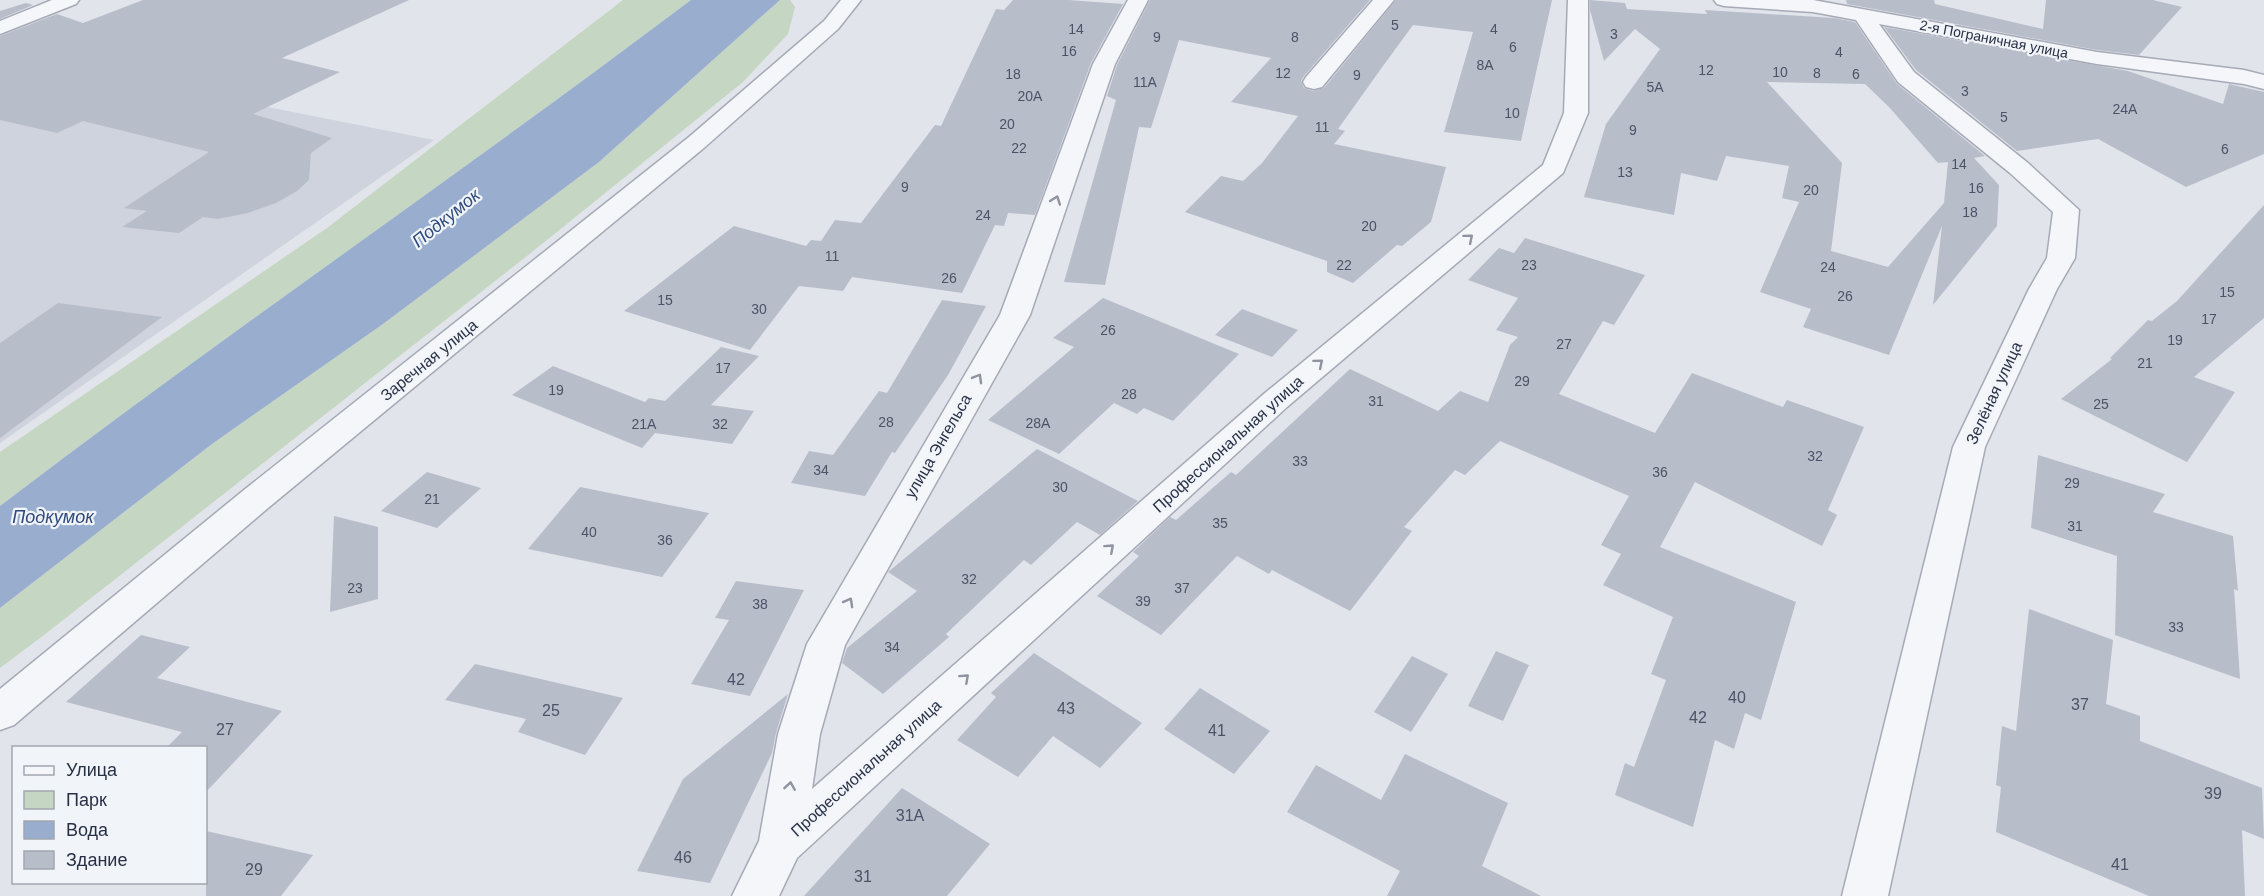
<svg xmlns="http://www.w3.org/2000/svg" width="2264" height="896" font-family="Helvetica,sans-serif">
	<style>
		.built { fill: #cfd3dd }
		.green { fill: #c5d6c2 }
		.water { fill: #99aece }
		.building { fill: #b8bdca; fill-rule: evenodd }
		.lines { fill: none; stroke-linecap: round; stroke-linejoin: round }
		.minor-casing { stroke: #a6aab6; stroke-width: 3 }
		.minor { fill: #f5f6f9; fill-rule: evenodd }
		.oneway { stroke: #8e939f }
		.labels { text-anchor: middle; dominant-baseline: central; stroke-width: 4.5; stroke-linejoin: round; paint-order: stroke }
		.number-label { font-size: 14px; fill: #4c5366 }
		.far-street-label { font-size: 14px; fill: #283045; stroke: #f1f4f8 }
		.street-label { font-size: 16px; fill: #283045; stroke: #f1f4f8 }
		.near-number-label { font-size: 16px; fill: #4c5366 }
		.water-label { font-size: 18px; font-style: italic; fill: #2e4a7d; stroke: #f1f4f8 }
	</style>
	<rect width="100%" height="100%" fill="#e1e4eb"/>
	<polygon class="built" points="0,54 434,140 0,443"/>
	<g class="green">
		<path d="M623,0H691C463,172 227,333 0,506V452L327,228Z"/>
		<polygon points="780,0 790,0 795,7 788,34 743,82 532,252 44,635 0,668 0,608 212,444 383,324 599,162"/>
	</g>
	<path class="water" d="M691,0H780L599,162L383,324L212,444L0,608V506C227,333 463,172 691,0Z"/>
	<g class="building">
		<polygon points="143,0 409,0 282,58 340,72 253,114 332,138 311,153 309,180 297,191 276,203 248,213 218,219 203,217 179,233 122,227 147,211 124,208 209,152 83,121 57,133 0,120 0,36 57,14 83,23"/>
		<polygon points="1013,0 1069,0 1123,4 1091,63 1035,215 1008,213 1004,226 995,225 962,293 852,277 843,291 799,286 750,350 624,311 734,226 806,246 811,240 821,241 835,220 861,223 935,125 941,126 996,9 1004,10"/>
		<polygon points="1150,0 1370,0 1304,76 1301,81 1304,88 1313,91 1324,88 1396,0 1552,0 1521,141 1444,132 1473,32 1413,25 1383,66 1338,129 1345,131 1334,144 1446,167 1431,222 1402,246 1397,245 1353,283 1327,272 1327,261 1185,212 1221,176 1243,181 1262,163 1298,116 1231,102 1271,58 1179,40 1151,128 1139,127 1105,285 1064,282 1116,100 1107,96 1117,65"/>
		<path d="M1590,0L1625,3L1627,9L1707,14L1705,10L1834,18L1855,22L1897,84L1985,156L1974,158L1999,185L1997,226L1933,305L1942,226L1889,355L1803,327L1811,309L1760,292L1799,202L1782,198L1789,166L1726,156L1717,181L1681,173L1674,215L1584,197L1606,124L1660,49L1635,29L1604,61L1590,10ZM1767,82L1865,84L1889,107L1938,163L1948,162L1944,203L1888,267L1831,251L1842,163Z"/>
		<polygon points="1846,0 1934,0 1935,4 2043,29 2046,0 2153,0 2182,7 2139,55 2097,50 1847,4"/>
		<polygon points="26,3 33,5 0,19 0,11"/>
		<polygon points="1884,27 2128,71 2223,104 2229,84 2264,92 2264,154 2186,187 2098,139 2017,151 1916,70"/>
		<polygon points="2264,205 2264,318 2194,377 2235,392 2187,462 2061,399 2112,359 2110,358 2148,320 2152,321 2177,301"/>
		<polygon points="1525,238 1645,275 1614,325 1603,321 1559,394 1655,433 1692,373 1783,407 1787,400 1864,427 1828,510 1837,515 1822,546 1695,482 1660,547 1796,602 1761,720 1745,713 1734,749 1715,740 1693,827 1615,795 1625,763 1634,767 1666,680 1651,674 1673,617 1603,585 1621,554 1601,545 1629,496 1500,441 1465,475 1455,470 1404,527 1412,531 1350,611 1272,570 1269,574 1237,556 1161,635 1097,596 1139,556 1133,552 1170,517 1176,520 1231,472 1236,475 1350,369 1438,411 1460,391 1488,402 1510,345 1518,337 1496,330 1518,298 1468,280 1499,248 1514,253"/>
		<polygon points="1103,298 1239,354 1173,421 1144,408 1137,414 1114,403 1059,454 988,420 1074,347 1053,338"/>
		<polygon points="942,300 986,306 948,375 895,453 892,452 865,496 791,483 809,451 833,455 879,391 887,393"/>
		<polygon points="58,303 162,317 0,438 0,343"/>
		<polygon points="1242,309 1298,330 1272,357 1215,335"/>
		<polygon points="721,347 759,356 711,405 754,411 732,444 655,433 642,448 512,395 553,366 645,402 649,398 665,401"/>
		<polygon points="1037,449 1138,501 1100,535 1077,522 1031,565 1024,560 946,634 949,637 883,694 842,663 847,648 917,591 888,572"/>
		<polygon points="2038,455 2165,494 2153,512 2233,536 2238,591 2234,589 2240,679 2115,635 2117,556 2031,528"/>
		<polygon points="427,472 481,488 437,528 381,511"/>
		<polygon points="580,487 709,513 662,577 528,549"/>
		<polygon points="334,516 378,527 378,599 330,612"/>
		<polygon points="736,581 804,590 750,696 691,684 729,620 715,618"/>
		<polygon points="2029,609 2113,640 2106,704 2140,716 2140,741 2262,788 2264,839 2242,830 2245,896 2149,896 1996,832 2001,787 1996,785 2002,726 2016,731"/>
		<polygon points="141,635 190,647 157,678 282,711 206,792 206,747 167,747 182,732 66,702"/>
		<polygon points="1496,651 1529,665 1503,721 1468,706"/>
		<polygon points="1034,653 1142,723 1100,768 1053,736 1018,777 957,740 996,697 991,693"/>
		<polygon points="1412,656 1448,674 1411,732 1374,712"/>
		<polygon points="475,664 623,698 585,755 518,732 526,719 445,700"/>
		<polygon points="1200,688 1270,731 1234,774 1164,729"/>
		<polygon points="788,694 776,733 772,753 710,883 637,871 683,779"/>
		<polygon points="1405,754 1508,803 1482,866 1541,896 1387,896 1400,871 1287,812 1316,765 1381,800"/>
		<polygon points="902,788 990,844 947,896 804,896"/>
		<polygon points="206,831 313,855 281,896 206,896"/>
	</g>
	<g class="lines">
		<g class="minor-casing">
			<g id="minor">
				<polygon points="52,0 79,0 76,4 0,34 0,21"/>
				<polygon points="841,0 861,0 838,29 705,147 268,508 14,725 0,730 0,689 244,490 689,137 824,21"/>
				<polygon points="1128,0 1148,0 1115,64 1030,315 845,645 820,734 812,789 1265,393 1543,165 1564,113 1568,0 1588,0 1588,113 1563,173 1287,407 797,858 779,896 732,896 759,841 778,734 807,644 1000,315 1093,64"/>
				<polygon points="1373,0 1394,0 1322,87 1314,89 1306,87 1303,82 1306,77"/>
				<polygon points="1714,0 1813,0 2097,52 2244,70 2264,75 2264,89 2244,84 2097,64 1879,24 1914,72 2028,163 2079,210 2075,258 2057,289 1985,447 1888,896 1842,896 1953,447 2029,289 2047,258 2053,212 2010,173 1898,82 1856,20 1813,12 1724,6 1717,4"/>
			</g>
		</g>
		<use href="#minor" class="minor"/>
	</g>
	<defs><path id="oneway-chevron" d="M-2-3.5L2.5 0L-2 3.5" fill="none" stroke-width="1.6" stroke-linecap="round" stroke-linejoin="round" transform="scale(1.5)"/></defs>
	<g class="oneway">
		<use href="#oneway-chevron" transform="translate(1056 200) rotate(-70)"/>
		<use href="#oneway-chevron" transform="translate(1469 238) rotate(-40)"/>
		<use href="#oneway-chevron" transform="translate(1319 363) rotate(-40)"/>
		<use href="#oneway-chevron" transform="translate(978 378) rotate(-60)"/>
		<use href="#oneway-chevron" transform="translate(1110 548) rotate(-42)"/>
		<use href="#oneway-chevron" transform="translate(849 602) rotate(-61)"/>
		<use href="#oneway-chevron" transform="translate(965 678) rotate(-42)"/>
		<use href="#oneway-chevron" transform="translate(790 786) rotate(-81)"/>
	</g>
	<g class="labels">
		<g class="number-label">
			<text x="1395" y="25">5</text>
			<text x="1076" y="29">14</text>
			<text x="1494" y="29">4</text>
			<text x="1614" y="34">3</text>
			<text x="1157" y="37">9</text>
			<text x="1295" y="37">8</text>
			<text x="1513" y="47">6</text>
			<text x="1069" y="51">16</text>
			<text x="1839" y="52">4</text>
			<text x="1485" y="65">8А</text>
			<text x="1706" y="70">12</text>
			<text x="1780" y="72">10</text>
			<text x="1283" y="73">12</text>
			<text x="1817" y="73">8</text>
			<text x="1013" y="74">18</text>
			<text x="1856" y="74">6</text>
			<text x="1357" y="75">9</text>
			<text x="1145" y="82">11А</text>
			<text x="1655" y="87">5А</text>
			<text x="1965" y="91">3</text>
			<text x="1030" y="96">20А</text>
			<text x="2125" y="109">24А</text>
			<text x="1512" y="113">10</text>
			<text x="2004" y="117">5</text>
			<text x="1007" y="124">20</text>
			<text x="1322" y="127">11</text>
			<text x="1633" y="130">9</text>
			<text x="1019" y="148">22</text>
			<text x="2225" y="149">6</text>
			<text x="1959" y="164">14</text>
			<text x="1625" y="172">13</text>
			<text x="905" y="187">9</text>
			<text x="1976" y="188">16</text>
			<text x="1811" y="190">20</text>
			<text x="1970" y="212">18</text>
			<text x="983" y="215">24</text>
			<text x="1369" y="226">20</text>
			<text x="832" y="256">11</text>
			<text x="1344" y="265">22</text>
			<text x="1529" y="265">23</text>
			<text x="1828" y="267">24</text>
			<text x="949" y="278">26</text>
			<text x="2227" y="292">15</text>
			<text x="1845" y="296">26</text>
			<text x="665" y="300">15</text>
			<text x="759" y="309">30</text>
			<text x="2209" y="319">17</text>
			<text x="1108" y="330">26</text>
			<text x="2175" y="340">19</text>
			<text x="1564" y="344">27</text>
			<text x="2145" y="363">21</text>
			<text x="723" y="368">17</text>
			<text x="1522" y="381">29</text>
			<text x="556" y="390">19</text>
			<text x="1129" y="394">28</text>
			<text x="1376" y="401">31</text>
			<text x="2101" y="404">25</text>
			<text x="886" y="422">28</text>
			<text x="1038" y="423">28А</text>
			<text x="644" y="424">21А</text>
			<text x="720" y="424">32</text>
			<text x="1815" y="456">32</text>
			<text x="1300" y="461">33</text>
			<text x="821" y="470">34</text>
			<text x="1660" y="472">36</text>
			<text x="2072" y="483">29</text>
			<text x="1060" y="487">30</text>
			<text x="432" y="499">21</text>
			<text x="1220" y="523">35</text>
			<text x="2075" y="526">31</text>
			<text x="589" y="532">40</text>
			<text x="665" y="540">36</text>
			<text x="969" y="579">32</text>
			<text x="355" y="588">23</text>
			<text x="1182" y="588">37</text>
			<text x="1143" y="601">39</text>
			<text x="760" y="604">38</text>
			<text x="2176" y="627">33</text>
			<text x="892" y="647">34</text>
		</g>
		<g class="far-street-label">
			<text transform="translate(1994 39) rotate(11)">2-я Пограничная улица</text>
		</g>
		<g class="street-label">
			<text transform="translate(429 360) rotate(-39)">Заречная улица</text>
			<text transform="translate(1994 393) rotate(-65)">Зелёная улица</text>
			<text transform="translate(1228 444) rotate(-42)">Профессиональная улица</text>
			<text transform="translate(938 446) rotate(-60)">улица Энгельса</text>
			<text transform="translate(866 768) rotate(-42)">Профессиональная улица</text>
		</g>
		<g class="near-number-label">
			<text x="736" y="679">42</text>
			<text x="1737" y="697">40</text>
			<text x="2080" y="704">37</text>
			<text x="1066" y="708">43</text>
			<text x="551" y="710">25</text>
			<text x="1698" y="717">42</text>
			<text x="225" y="729">27</text>
			<text x="1217" y="730">41</text>
			<text x="2213" y="793">39</text>
			<text x="910" y="815">31А</text>
			<text x="683" y="857">46</text>
			<text x="2120" y="864">41</text>
			<text x="254" y="869">29</text>
			<text x="863" y="876">31</text>
		</g>
		<g class="water-label">
			<text transform="translate(446 218) rotate(-39)">Подкумок</text>
			<text x="53" y="517">Подкумок</text>
		</g>
	</g>
	<rect x="12" y="746" width="195" height="138" fill="#f1f4f8" stroke="#a1a6b0" stroke-width="1.5"/>
	<rect x="24" y="766" width="30" height="9" fill="#f5f6f9" stroke="#a1a6b0" stroke-width="1.5"/>
	<text x="66" y="776" font-size="18" fill="#283045">Улица</text>
	<rect x="24" y="791" width="30" height="18" fill="#c5d6c2" stroke="#a1a6b0" stroke-width="1.5"/>
	<text x="66" y="806" font-size="18" fill="#283045">Парк</text>
	<rect x="24" y="821" width="30" height="18" fill="#99aece" stroke="#a1a6b0" stroke-width="1.5"/>
	<text x="66" y="836" font-size="18" fill="#283045">Вода</text>
	<rect x="24" y="851" width="30" height="18" fill="#b8bdca" stroke="#a1a6b0" stroke-width="1.5"/>
	<text x="66" y="866" font-size="18" fill="#283045">Здание</text>
</svg>
